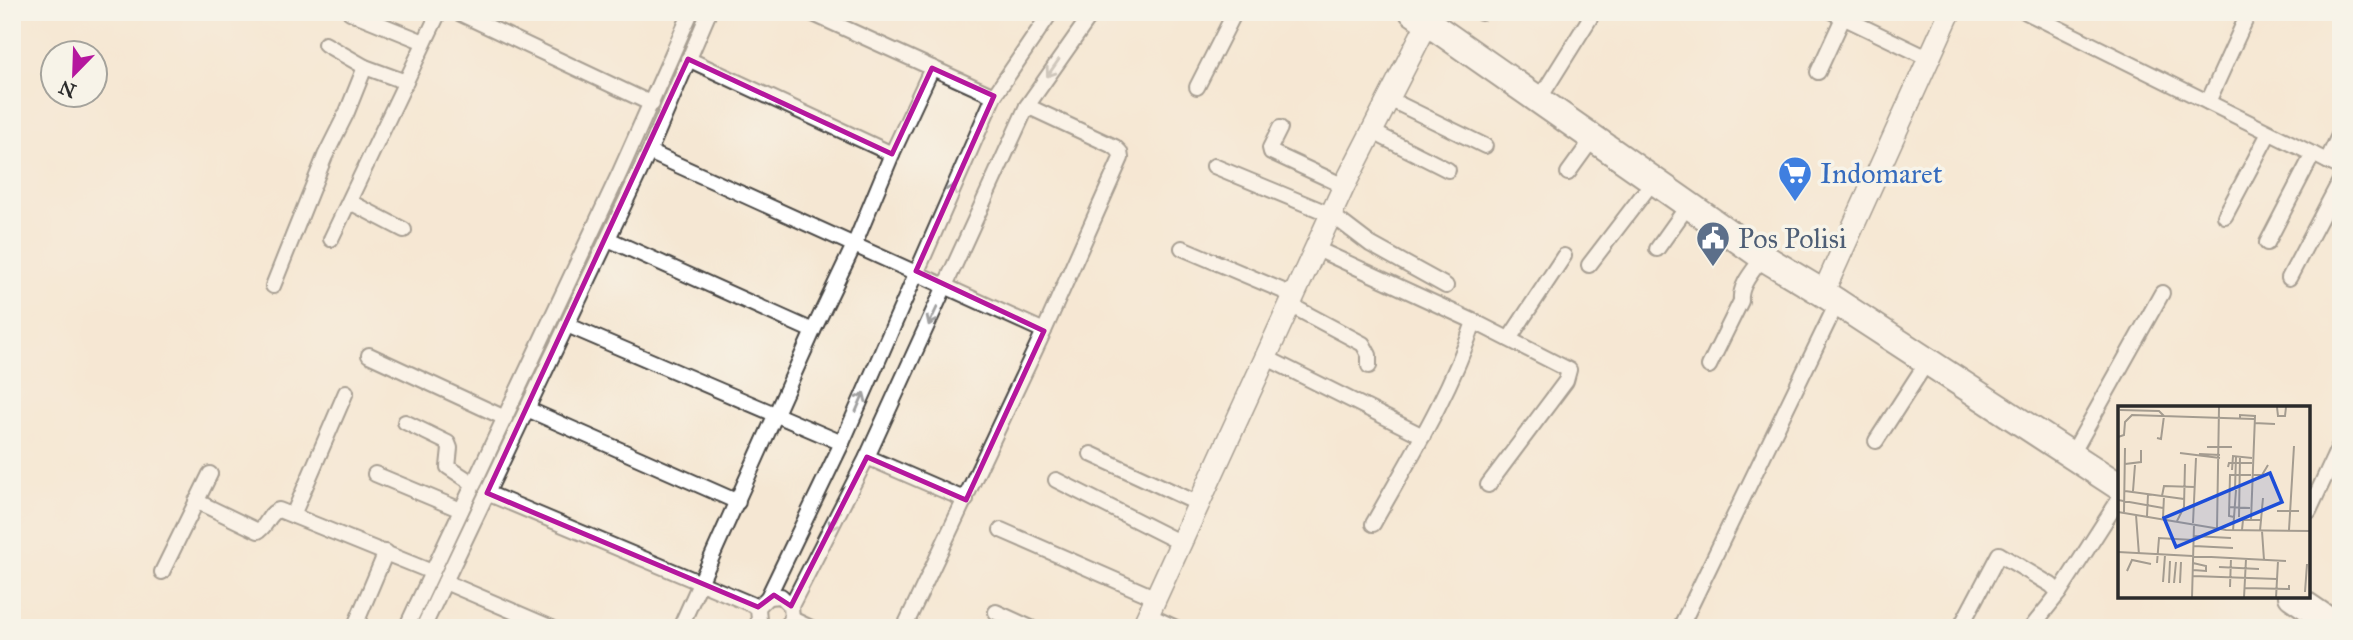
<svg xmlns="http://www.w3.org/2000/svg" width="2353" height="640" font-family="'IM FELL Great Primer',serif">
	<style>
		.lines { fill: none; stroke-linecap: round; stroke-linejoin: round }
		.street-casing { stroke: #494744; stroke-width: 18 }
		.secondary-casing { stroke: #494744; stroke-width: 24 }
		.highway-casing { stroke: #494744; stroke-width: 30 }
		.street { stroke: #fff; stroke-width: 14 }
		.secondary { stroke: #fff; stroke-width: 21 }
		.highway { stroke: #fff; stroke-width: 26 }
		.oneway { stroke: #a0a0a0 }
		.marked { fill: none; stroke: #b5179e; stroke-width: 5; stroke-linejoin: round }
		.labels { text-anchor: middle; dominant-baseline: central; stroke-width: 7; stroke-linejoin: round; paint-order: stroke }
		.shop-label { font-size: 28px; fill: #366cbe; stroke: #f7f3e8; text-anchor: start }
		.service-label { font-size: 28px; fill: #4e5e75; stroke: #f7f3e8; text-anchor: start }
		.inset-road { fill: none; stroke: #a49c90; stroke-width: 2 }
		.view { fill: #1d4ed8; fill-opacity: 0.15; stroke: #1d4ed8; stroke-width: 3.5 }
		.inset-edge { fill: none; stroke: #2b2b2b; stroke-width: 3.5 }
	</style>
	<rect width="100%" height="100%" fill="#f7f3e8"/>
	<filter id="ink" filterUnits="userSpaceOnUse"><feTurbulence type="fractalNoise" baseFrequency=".0143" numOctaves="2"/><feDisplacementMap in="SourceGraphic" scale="14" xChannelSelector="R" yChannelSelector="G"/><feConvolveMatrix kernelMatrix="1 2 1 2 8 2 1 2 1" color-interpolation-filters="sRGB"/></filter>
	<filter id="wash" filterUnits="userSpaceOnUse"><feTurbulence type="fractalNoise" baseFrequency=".00686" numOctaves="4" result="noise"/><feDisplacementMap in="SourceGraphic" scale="28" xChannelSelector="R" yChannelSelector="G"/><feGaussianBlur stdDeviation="1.57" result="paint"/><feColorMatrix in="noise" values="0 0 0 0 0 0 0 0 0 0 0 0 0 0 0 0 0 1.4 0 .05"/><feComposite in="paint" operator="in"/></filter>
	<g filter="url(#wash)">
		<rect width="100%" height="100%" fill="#f5e7d3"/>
	</g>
	<g filter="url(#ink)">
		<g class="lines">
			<g class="street-casing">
				<g id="street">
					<polyline points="350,12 424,42"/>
					<polyline points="457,12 652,104"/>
					<polyline points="809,12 994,96"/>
					<polyline points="1832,12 1928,58"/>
					<polyline points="2026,12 2341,168"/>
					<polyline points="1481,13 1481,12"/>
					<polyline points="325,44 365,67 406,82"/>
					<polyline points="688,59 892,154"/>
					<polyline points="1818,72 1843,18"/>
					<polyline points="1197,87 1235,12"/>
					<polyline points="1545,90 1590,18"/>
					<polyline points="1387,98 1485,146"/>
					<polyline points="2208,102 2249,12"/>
					<polyline points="1280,128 1270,148 1271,152 1344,186"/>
					<polyline points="1371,131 1448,170"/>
					<polyline points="649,152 1044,331"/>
					<polyline points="2327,161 2341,131"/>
					<polyline points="1214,166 1332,215 1370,244 1446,286"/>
					<polyline points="1568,173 1594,137"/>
					<polyline points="350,202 404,230"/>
					<polyline points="2225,216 2269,133"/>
					<polyline points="331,239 439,12"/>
					<polyline points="608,239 813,331"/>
					<polyline points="2267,243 2313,154"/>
					<polyline points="1182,248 1295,296"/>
					<polyline points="1317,249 1473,321 1569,370 1566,381 1488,485"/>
					<polyline points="1657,249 1689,204"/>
					<polyline points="1589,265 1654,180"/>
					<polyline points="2289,278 2341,179"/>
					<polyline points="273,286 325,156 347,112 365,67"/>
					<polyline points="1290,305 1363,344 1369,355 1369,366"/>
					<polyline points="567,325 842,443"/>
					<polyline points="1509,339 1564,256"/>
					<polyline points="369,355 505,418"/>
					<polyline points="1265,357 1423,436"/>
					<path d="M1709,366L1741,301C1739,285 1754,270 1763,257"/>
					<polyline points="527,409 738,502"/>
					<polyline points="405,422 448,443 450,448 448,467 474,484"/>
					<polyline points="1876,441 1927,362"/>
					<polyline points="2077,445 2162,293"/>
					<polyline points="1091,454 1199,504"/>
					<polyline points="867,457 966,500"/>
					<polyline points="375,474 461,510"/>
					<polyline points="1056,480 1181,543"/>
					<polyline points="487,493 758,607"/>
					<path d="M196,501L258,531C267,527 268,513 279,510L432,572"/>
					<polyline points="2309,511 2341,442"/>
					<polyline points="293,515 346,392"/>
					<path d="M1373,524C1410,458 1450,394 1474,322"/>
					<polyline points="1001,530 1156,598"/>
					<polyline points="162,572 210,474"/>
					<polyline points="445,582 552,628"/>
					<polyline points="768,597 781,596 791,606 792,619 785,628"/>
					<polyline points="791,606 867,457 1027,106 1093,12"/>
					<polyline points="996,612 1031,628"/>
					<polyline points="1148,615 1176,628"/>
					<polyline points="792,619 811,628"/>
					<polyline points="354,628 386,552"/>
					<polyline points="406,628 620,172 691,12"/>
					<polyline points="423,628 649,152 709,12"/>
					<polyline points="680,628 813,331 855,243 892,154 932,68"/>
					<polyline points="765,628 759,621 758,607 768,597 842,443 994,96 1051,12"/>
					<polyline points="904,628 1044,331 1121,158 1120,152 1115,147 1027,106"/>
					<polyline points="1680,628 1840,297"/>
					<polyline points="1960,628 1999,554 2051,585 2059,593 2120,498"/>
					<polyline points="2031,628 2059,593"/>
				</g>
			</g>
			<g class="secondary-casing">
				<g id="secondary">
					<polyline points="1823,293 1950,12"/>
					<polyline points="1142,628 1344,186 1433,12"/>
				</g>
			</g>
			<g class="highway-casing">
				<g id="highway">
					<polyline points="1413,12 1763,257 1823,293 2120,487"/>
					<polyline points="2292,596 2339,628"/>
				</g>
			</g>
			<use href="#street" class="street"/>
			<use href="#secondary" class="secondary"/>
			<use href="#highway" class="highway"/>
		</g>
		<defs><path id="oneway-shaft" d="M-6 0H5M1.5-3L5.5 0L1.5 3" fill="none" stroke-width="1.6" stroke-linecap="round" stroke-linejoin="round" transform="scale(1.75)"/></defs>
		<g class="oneway">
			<use href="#oneway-shaft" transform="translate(1053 68) rotate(125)"/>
			<use href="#oneway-shaft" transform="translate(950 194) rotate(-66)"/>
			<use href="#oneway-shaft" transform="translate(933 316) rotate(115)"/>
			<use href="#oneway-shaft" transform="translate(860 402) rotate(-67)"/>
			<use href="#oneway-shaft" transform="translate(835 521) rotate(117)"/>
		</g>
	</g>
	<path d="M0 0H2353V640H0ZM688,59L892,154L932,68L994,96L916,271L1044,331L966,500L867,457L791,606L774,595L758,607L487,493Z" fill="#f5e7d3" fill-opacity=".55" fill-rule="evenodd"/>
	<path class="marked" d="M688,59L892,154L932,68L994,96L916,271L1044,331L966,500L867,457L791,606L774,595L758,607L487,493Z"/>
	<defs>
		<g id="supermarket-pin" transform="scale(1.75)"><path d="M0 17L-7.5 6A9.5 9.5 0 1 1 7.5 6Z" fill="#3f7fe0" stroke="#f7f3e8"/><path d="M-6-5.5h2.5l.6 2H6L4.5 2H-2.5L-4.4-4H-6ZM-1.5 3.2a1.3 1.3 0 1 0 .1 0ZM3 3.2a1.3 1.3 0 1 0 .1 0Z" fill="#fff"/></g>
		<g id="civic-pin" transform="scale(1.75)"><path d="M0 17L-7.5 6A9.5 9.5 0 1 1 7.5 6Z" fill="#5c6f8a" stroke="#f7f3e8"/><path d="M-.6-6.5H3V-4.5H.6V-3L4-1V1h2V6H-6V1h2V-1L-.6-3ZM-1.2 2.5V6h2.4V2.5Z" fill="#fff"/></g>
	</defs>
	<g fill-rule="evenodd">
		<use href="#supermarket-pin" x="1795" y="173"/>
		<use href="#civic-pin" x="1713" y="238"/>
	</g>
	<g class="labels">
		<g class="shop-label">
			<text x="1820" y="173">Indomaret</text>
		</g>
		<g class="service-label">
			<text x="1738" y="238">Pos Polisi</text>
		</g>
	</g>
	<g transform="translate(2118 406)">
		<rect width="192" height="192" fill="#f5e7d3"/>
		<path class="inset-road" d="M159,1L160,10H167L168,1M2,4L41,5L46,10M122,13V9L137,10L133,114M136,17L157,18M0,31L6,29L7,16L14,9L136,13M39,32L43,33L46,10M89,41H114M62,47L102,52M81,48L102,49M7,58L23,56V44M110,61L111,57H134M114,64L115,50L134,52M134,69H144L150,59M117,83L118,50M7,85L66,93M15,85L17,59M44,90L46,80L77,81M0,94L45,102M111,101L132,102M159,105H181M0,106L108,124L193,125M6,106L7,42M18,109L21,149M29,110L30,88M116,111L111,110L112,69H133M121,111L122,50M45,112L46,90M59,115L66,101L67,58M75,117L78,52M99,123L101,1M124,124L125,114H144M171,124L176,40M115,125L118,84M142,125L145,92M144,125L146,154M76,130L113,132M40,132L75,134M76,140L115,142M0,146L168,155M39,157L41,132M101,161L141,163M75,164L88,165V160L75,157M9,165L14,154L33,158M75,170L159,173M45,176L47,149M51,177L52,155M56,177L58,156M62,177L63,156M112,181L113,152M126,182L171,183V179M187,186L189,158M74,192L76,118M126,192L128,153M158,192L160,155"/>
		<path class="view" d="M152,67L164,96L58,141L46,112Z"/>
		<rect width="192" height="192" class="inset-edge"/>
	</g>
	<rect width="2353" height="640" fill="none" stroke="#f7f3e8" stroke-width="42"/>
	<g transform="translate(74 74) rotate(203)"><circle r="33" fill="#f7f3e8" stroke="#a5a39c" stroke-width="2"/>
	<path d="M0-5L12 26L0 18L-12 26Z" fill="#b5179e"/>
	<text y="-10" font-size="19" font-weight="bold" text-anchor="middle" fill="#2b2b2b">N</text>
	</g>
</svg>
